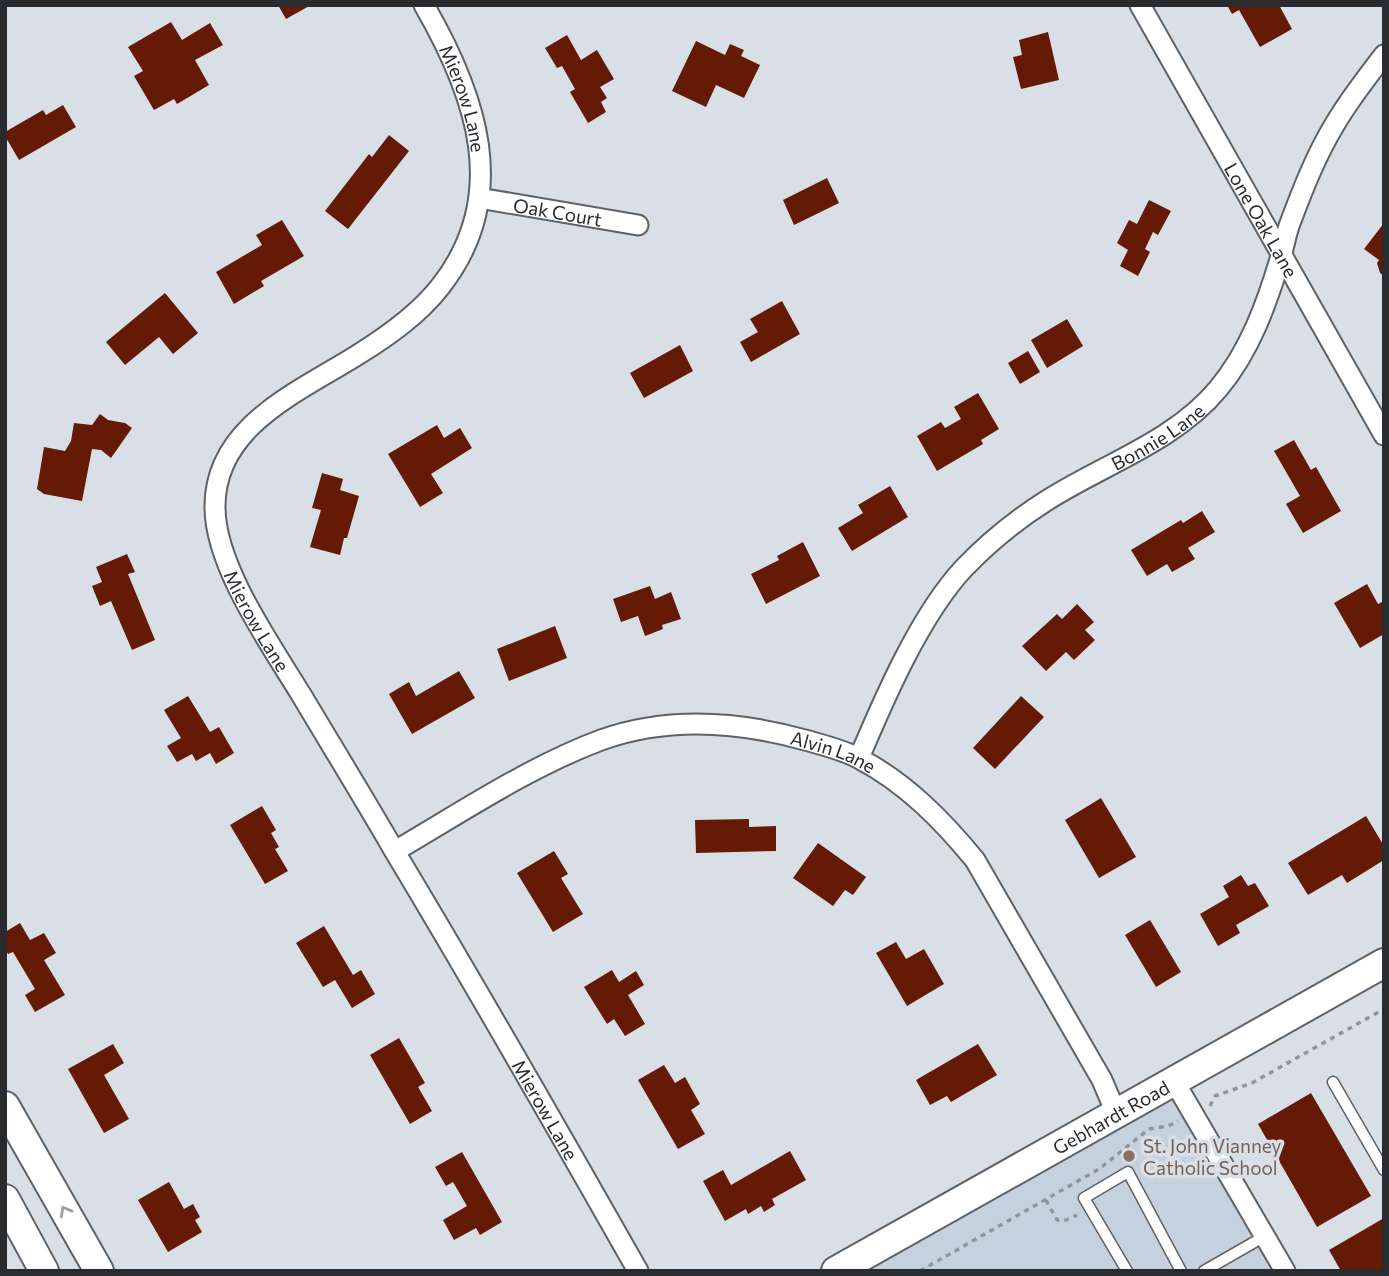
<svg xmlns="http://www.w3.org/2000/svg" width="1389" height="1276" font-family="Commissioner,sans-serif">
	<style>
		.built { fill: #c6d1de }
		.building { fill: #641a05 }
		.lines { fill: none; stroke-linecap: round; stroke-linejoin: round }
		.lane-casing { stroke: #5d6268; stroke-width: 13 }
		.street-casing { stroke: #5d6268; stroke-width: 23 }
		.secondary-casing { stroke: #5d6268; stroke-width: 32 }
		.path { stroke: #92969c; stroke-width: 3.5; stroke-dasharray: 5 5; stroke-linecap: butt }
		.lane { stroke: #fff; stroke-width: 10 }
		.street { stroke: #fff; stroke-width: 19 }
		.secondary { stroke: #fff; stroke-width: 28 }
		.oneway { stroke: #9fa0a1 }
		.education-dot { fill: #8d6e63; stroke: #d9dfe6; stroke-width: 2.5 }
		.labels { text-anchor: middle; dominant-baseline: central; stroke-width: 7; stroke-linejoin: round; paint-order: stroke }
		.street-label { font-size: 19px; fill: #292b2e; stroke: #d9dfe6 }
		.education-label { font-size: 19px; fill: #785e54; stroke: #d9dfe6; text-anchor: start }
	</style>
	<rect width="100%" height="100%" fill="#d9dfe6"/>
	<polygon class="built" points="1174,1081 1285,1271 836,1271"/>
	<g class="building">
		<polygon points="278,5 311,5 286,19"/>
		<polygon points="1227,5 1279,5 1292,29 1260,47 1239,10 1232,14"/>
		<polygon points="171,22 182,40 210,23 223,45 195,60 209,85 177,104 174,99 154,110 134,76 143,71 128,47"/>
		<polygon points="1048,32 1059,80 1021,89 1013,57 1022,55 1019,40"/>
		<polygon points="567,35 581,60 597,50 614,79 600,87 607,98 601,102 606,112 588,123 570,92 575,89 562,66 557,68 545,48"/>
		<polygon points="696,41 725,55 730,44 744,50 741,56 760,65 744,98 716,85 706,107 672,91"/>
		<polygon points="63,105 76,127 19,160 5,136 5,132 43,110 46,115"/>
		<polygon points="389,135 409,151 348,229 325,211 369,154 372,157"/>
		<polygon points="827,178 839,203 794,225 783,200"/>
		<polygon points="1149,200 1171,211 1158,235 1153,232 1145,249 1150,252 1138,276 1120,266 1128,250 1117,243 1129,220 1137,224"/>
		<polygon points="282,220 304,256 261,281 264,286 234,304 216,272 262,245 256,235"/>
		<polygon points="1384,223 1384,276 1380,273 1377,263 1379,260 1364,249"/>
		<polygon points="165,293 198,333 173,354 159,337 125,365 106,342"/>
		<polygon points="782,301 800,334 751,362 740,342 758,332 750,319"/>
		<polygon points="1067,319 1083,346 1047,368 1031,340"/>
		<polygon points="680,345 693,371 644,398 630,373"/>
		<polygon points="1028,351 1040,372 1020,384 1008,363"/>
		<polygon points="978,393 999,429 981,440 983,444 937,471 917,436 941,422 945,428 961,419 954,407"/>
		<polygon points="100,414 108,420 125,423 132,428 111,458 101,450 92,449 82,501 44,494 37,489 44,447 65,451 71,441 74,423 92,425"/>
		<polygon points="437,425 444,438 460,428 472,448 431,474 443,493 420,507 388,454"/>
		<polygon points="1294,440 1311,470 1316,467 1341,511 1303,533 1286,504 1300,496 1274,451"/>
		<polygon points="322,473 343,479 340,490 359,496 347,538 344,538 340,555 310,547 321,510 312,508"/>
		<polygon points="890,486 908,517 852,551 838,528 863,513 858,505"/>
		<polygon points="1202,511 1215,532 1188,548 1195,559 1172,572 1167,564 1147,576 1131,550 1181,520 1183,523"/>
		<polygon points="803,542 820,576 766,604 751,574 779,560 777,556"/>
		<polygon points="127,554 135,572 128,574 155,640 132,650 111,601 100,606 92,586 102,582 96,567"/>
		<polygon points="1367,584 1378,604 1384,601 1384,634 1360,648 1334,603"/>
		<polygon points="650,586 655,599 671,592 681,619 662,625 663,629 645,636 638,616 621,622 613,599"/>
		<polygon points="1077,604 1094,622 1085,630 1095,640 1074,660 1066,652 1046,671 1022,646 1057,614 1062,619"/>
		<polygon points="555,626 567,658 509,681 497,649"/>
		<polygon points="459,671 475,698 412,734 389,694 409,682 416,696"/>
		<polygon points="188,696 210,732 219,727 234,753 216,764 210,753 196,761 192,754 177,762 167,746 181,738 164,710"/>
		<polygon points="1021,696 1044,717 995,769 973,748"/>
		<polygon points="1101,798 1136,857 1099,878 1065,820"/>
		<polygon points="262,806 276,830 271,833 279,847 275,849 288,871 265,884 230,825"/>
		<polygon points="1366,816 1384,846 1384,860 1347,883 1342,875 1308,895 1288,863"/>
		<polygon points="749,819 749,827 776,826 776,851 696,853 695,820"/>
		<polygon points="818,843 866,877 853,895 845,890 833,906 793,878"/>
		<polygon points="554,851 568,874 561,878 583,914 553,932 517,873"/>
		<polygon points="1241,875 1248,886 1255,883 1269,906 1236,925 1240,933 1218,946 1200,914 1229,897 1223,886"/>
		<polygon points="1150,920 1181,972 1156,987 1125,935"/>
		<polygon points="20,923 30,940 44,933 56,953 44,960 65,995 35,1012 25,995 35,989 13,952 8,954 5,949 5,932"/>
		<polygon points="324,926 353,975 361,970 375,994 352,1008 335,980 323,987 296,943"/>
		<polygon points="896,942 906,959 924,949 944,984 907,1006 876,953"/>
		<polygon points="612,970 619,982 636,971 644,985 628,995 645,1024 625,1036 614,1019 607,1024 584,987"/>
		<polygon points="399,1038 425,1083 418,1087 432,1111 410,1124 370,1055"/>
		<polygon points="113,1044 124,1063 104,1075 129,1119 104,1133 68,1069"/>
		<polygon points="978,1044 997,1075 951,1102 947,1096 930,1105 916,1080"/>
		<polygon points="664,1065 675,1083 685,1077 700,1104 691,1110 705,1134 678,1149 638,1080"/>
		<polygon points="1311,1093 1371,1196 1317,1227 1258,1124"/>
		<polygon points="790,1151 806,1180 772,1199 775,1205 764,1212 761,1206 748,1214 746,1209 725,1221 703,1181 723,1170 731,1185"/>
		<polygon points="462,1152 502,1222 480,1235 476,1228 454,1240 443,1220 467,1206 453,1182 446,1186 435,1167"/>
		<polygon points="169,1182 184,1209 193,1204 200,1217 195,1220 202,1232 168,1252 138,1200"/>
		<polygon points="1384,1218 1384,1271 1341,1271 1329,1250"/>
	</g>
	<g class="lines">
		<g class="lane-casing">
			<g id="lane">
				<polyline points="1333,1082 1384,1170"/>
				<polyline points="1127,1271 1084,1198 1128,1172 1181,1271"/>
				<polyline points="1204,1271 1265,1236"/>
			</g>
		</g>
		<g class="street-casing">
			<g id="street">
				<path id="s1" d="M424,5C476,95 512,196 440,287C418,315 388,336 359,354C301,391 215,425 215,506C214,565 271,645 302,696C333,748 365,800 395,852C478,990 558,1130 638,1271"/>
				<path id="s2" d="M1140,5L1384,435"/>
				<path id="s3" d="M479,198L638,225"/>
				<path id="s4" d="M859,758C884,699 920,615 964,568C988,543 1016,520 1046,501C1102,465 1174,442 1218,389C1250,351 1267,303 1281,256C1284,246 1286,235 1289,226C1302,191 1316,155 1335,124C1349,100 1367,77 1384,55"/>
				<path id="s5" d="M395,851C462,812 529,767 601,740C668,716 737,721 805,740C823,745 844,750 860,759C906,783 943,821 975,860L1102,1080L1116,1113"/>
				<polyline points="1174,1081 1285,1271"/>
			</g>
		</g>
		<g class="secondary-casing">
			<g id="secondary">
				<polyline points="5,1106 99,1271"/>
				<polyline points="5,1199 44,1271"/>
				<path id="s6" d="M836,1271L1384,963"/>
			</g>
		</g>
		<g class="path">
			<polyline points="1210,1106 1215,1096 1252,1083 1384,1009"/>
			<polyline points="1046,1200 1057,1220 1066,1220 1077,1215"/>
			<polyline points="920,1271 1099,1169 1149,1129 1168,1126 1178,1121"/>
		</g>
		<use href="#lane" class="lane"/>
		<use href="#street" class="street"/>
		<use href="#secondary" class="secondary"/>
	</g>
	<defs><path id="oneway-chevron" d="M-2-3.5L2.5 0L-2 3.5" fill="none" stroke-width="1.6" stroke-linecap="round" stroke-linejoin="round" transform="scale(1.75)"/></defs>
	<use class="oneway" href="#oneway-chevron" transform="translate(65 1211) rotate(-119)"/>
	<circle class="education-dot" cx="1129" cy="1156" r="7"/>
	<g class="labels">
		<g class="street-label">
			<text stroke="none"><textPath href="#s1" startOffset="102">Mierow Lane</textPath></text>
			<text stroke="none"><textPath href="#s3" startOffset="80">Oak Court</textPath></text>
			<text stroke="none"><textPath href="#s2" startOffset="247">Lone Oak Lane</textPath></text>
			<text stroke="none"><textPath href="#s4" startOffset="453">Bonnie Lane</textPath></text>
			<text stroke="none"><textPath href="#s1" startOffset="752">Mierow Lane</textPath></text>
			<text stroke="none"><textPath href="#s5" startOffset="472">Alvin Lane</textPath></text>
			<text stroke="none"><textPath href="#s1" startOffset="1320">Mierow Lane</textPath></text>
			<text stroke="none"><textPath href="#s6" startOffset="315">Gebhardt Road</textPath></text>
		</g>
		<g class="education-label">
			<text x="1143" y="1145">St. John Vianney<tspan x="1143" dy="22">Catholic School</tspan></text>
		</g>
	</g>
	<rect width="1389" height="1276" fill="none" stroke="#292b2e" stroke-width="14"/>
</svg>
